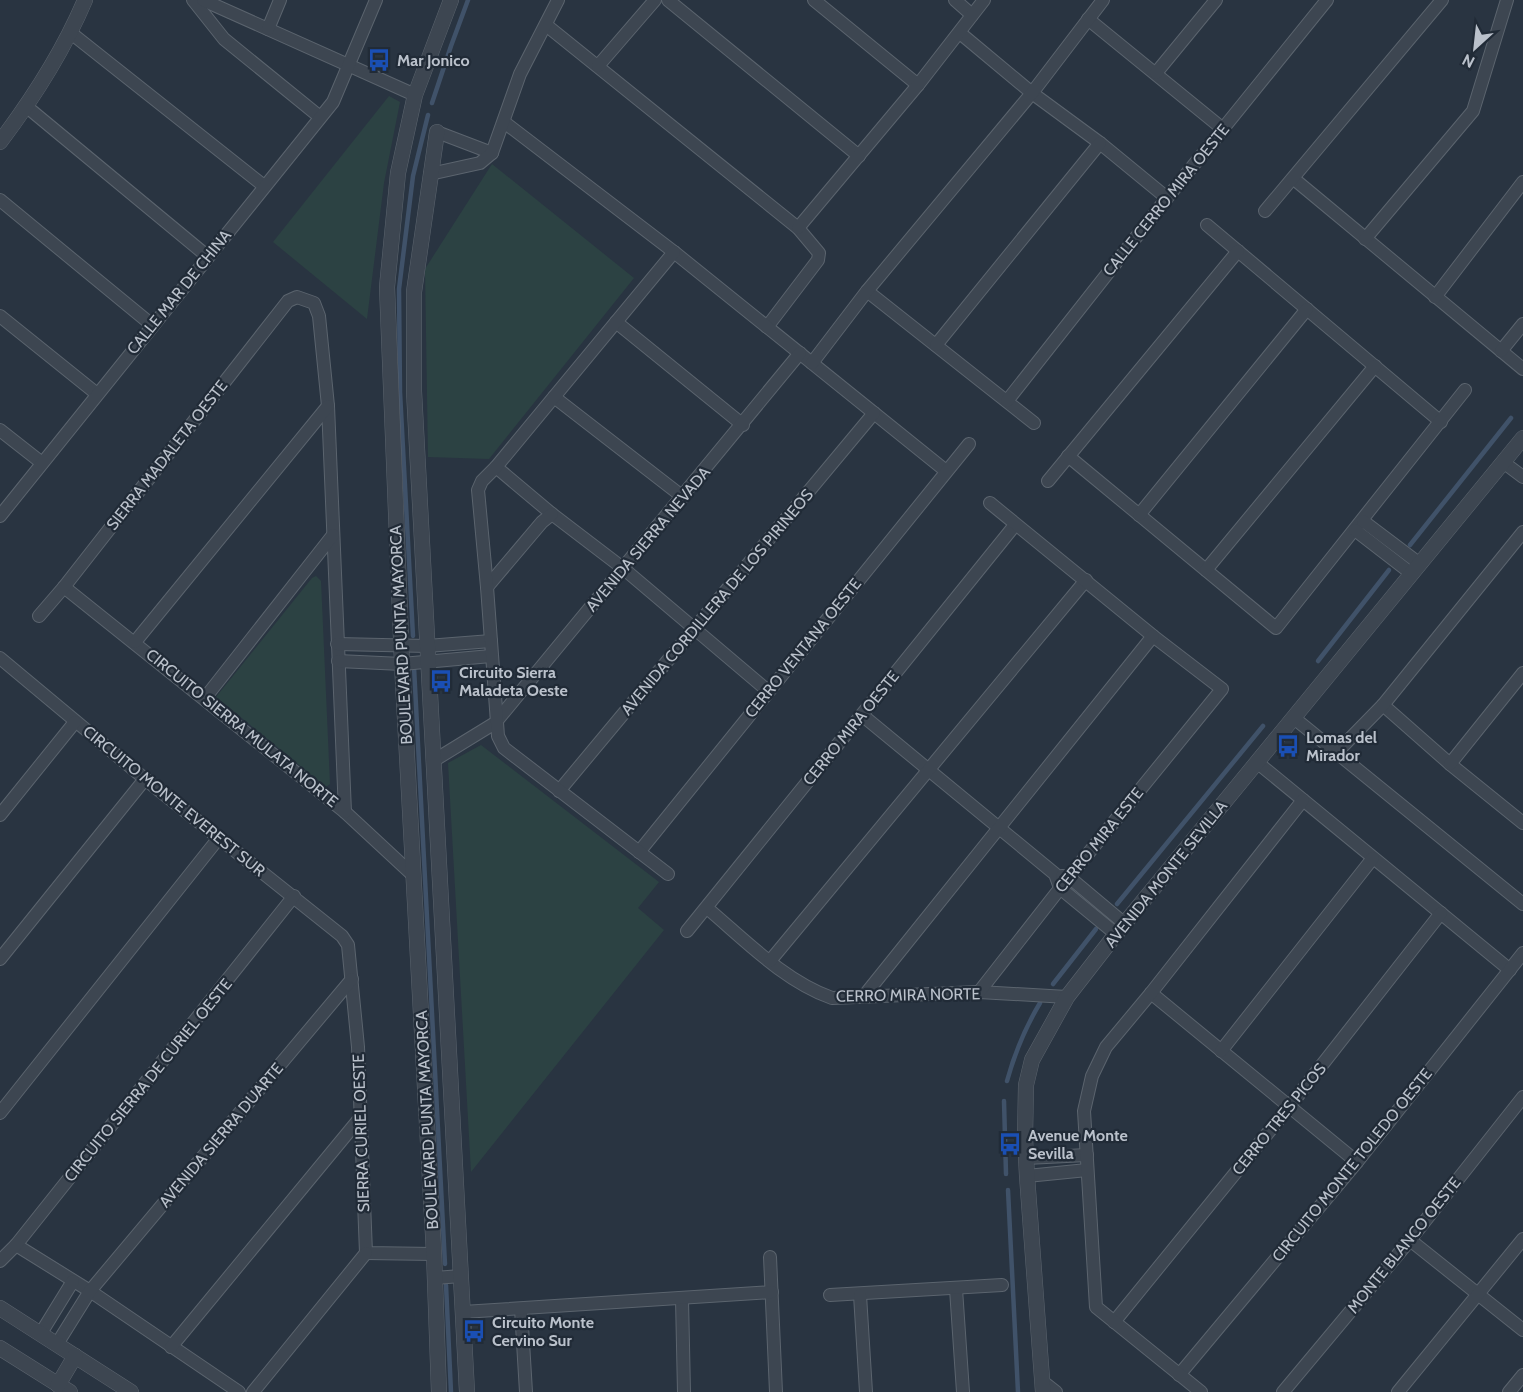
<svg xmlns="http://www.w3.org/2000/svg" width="1523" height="1392" font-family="Cabin,sans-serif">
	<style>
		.green { fill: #2c4243 }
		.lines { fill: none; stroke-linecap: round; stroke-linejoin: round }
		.stream { stroke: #405269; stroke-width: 4.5 }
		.minor-casing { stroke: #5b646e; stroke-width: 14 }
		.tertiary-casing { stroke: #5b646e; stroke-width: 16 }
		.minor { stroke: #3d4651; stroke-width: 12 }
		.tertiary { stroke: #3d4651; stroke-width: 15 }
		.labels { text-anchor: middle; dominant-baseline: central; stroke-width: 4.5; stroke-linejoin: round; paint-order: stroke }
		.poi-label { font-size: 16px; font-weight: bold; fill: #bac1cb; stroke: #212b37; text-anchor: start }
		.street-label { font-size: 16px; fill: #bac1cb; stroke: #212b37 }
	</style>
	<rect width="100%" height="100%" fill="#293441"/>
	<g class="green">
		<polygon points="389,96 400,102 384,183 367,319 273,242"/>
		<polygon points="492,164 634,278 489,459 428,457 425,269"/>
		<polygon points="316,576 321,581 330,784 326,787 216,697 312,578"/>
		<polygon points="481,745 659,882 638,908 664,930 471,1172 448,763"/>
	</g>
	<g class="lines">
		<g class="stream">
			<polyline points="432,103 451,46 468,0"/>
			<polyline points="1410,545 1511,418"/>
			<polyline points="413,636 400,392 399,289 413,176 428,115"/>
			<polyline points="1318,661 1389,570"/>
			<polyline points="414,667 445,1264"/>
			<polyline points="1117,904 1263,726"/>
			<polyline points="1053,984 1096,929"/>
			<path d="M1007,1081C1015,1052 1025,1028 1040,1003"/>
			<polyline points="1004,1101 1006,1174"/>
			<polyline points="1008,1190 1018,1392"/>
			<polyline points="446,1285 451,1392"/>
		</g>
		<g class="minor-casing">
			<g id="minor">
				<polyline points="193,0 224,39 320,117"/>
				<polyline points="203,0 415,95"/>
				<polyline points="668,0 859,156"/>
				<polyline points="814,0 918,85"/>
				<polyline points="955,0 972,15"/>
				<polyline points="1088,19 1223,129"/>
				<polyline points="546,25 798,228 819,253 818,260 767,327"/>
				<polyline points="268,29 280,0"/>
				<polyline points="71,33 264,186"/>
				<polyline points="960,33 1032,93 1100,143 1167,198"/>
				<polyline points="598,66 655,0"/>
				<polyline points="1156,73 1216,0"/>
				<polyline points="27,107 207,256"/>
				<polyline points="504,122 674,252 946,471"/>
				<polyline points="437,132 492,153"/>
				<polyline points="430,174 480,163 492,153 520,74 558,0"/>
				<polyline points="1294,179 1523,369"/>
				<polyline points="0,200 152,325"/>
				<polyline points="1265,211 1442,0"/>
				<polyline points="1207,225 1441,422"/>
				<polyline points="798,228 918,85 984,0"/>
				<polyline points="1365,239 1473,111 1507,0"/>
				<polyline points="867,291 1034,423"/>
				<polyline points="1435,297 1523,182"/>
				<polyline points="0,316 97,394"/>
				<polyline points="616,322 743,425"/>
				<polyline points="936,345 1100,143"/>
				<polyline points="1501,351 1523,324"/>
				<polyline points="812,363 867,291 1032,93 1103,0"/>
				<polyline points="554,397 683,497"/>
				<polyline points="1007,401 1167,198 1327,0"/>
				<polyline points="0,430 42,463"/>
				<polyline points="1068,456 1276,628 1465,390"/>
				<polyline points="1503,462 1523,477"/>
				<polyline points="496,467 552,514 624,569 768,691"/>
				<polyline points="1048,481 1238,251"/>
				<polyline points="1139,515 1307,309"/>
				<polyline points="0,516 333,102 376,0"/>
				<polyline points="1363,521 1420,564"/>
				<polyline points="1355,530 1412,574"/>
				<polyline points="1206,570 1375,366"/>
				<polyline points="64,587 345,812 414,876"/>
				<polyline points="487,587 542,522 552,514"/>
				<polyline points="39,616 64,587 288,301 297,297 314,303 319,316 328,406 345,812"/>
				<polyline points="135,642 328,406"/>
				<polyline points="337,644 427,646 491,641"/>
				<polyline points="0,658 145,779 342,936 348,945 358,1047 366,1253 434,1254"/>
				<polyline points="338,661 402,664 491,656"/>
				<polyline points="205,698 333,535"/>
				<polyline points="1383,705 1450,764 1523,823"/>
				<polyline points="862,715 1055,874 1060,888 1116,934"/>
				<polyline points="1294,718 1523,904"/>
				<polyline points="1337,752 1383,705 1523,532"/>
				<polyline points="433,761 495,723 800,353"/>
				<polyline points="1258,763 1510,970"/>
				<polyline points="1450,764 1523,673"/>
				<polyline points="559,791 874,413"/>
				<polyline points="0,815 75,722"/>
				<polyline points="639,852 969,444"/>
				<polyline points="668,874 504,748 498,736 487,587 478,490 482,481 496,467 674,252"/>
				<polyline points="1062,876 1069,877 1125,924"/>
				<path d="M707,908C745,940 784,981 832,998L979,992L1067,997"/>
				<polyline points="687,931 1015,525"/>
				<polyline points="0,959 145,779"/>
				<polyline points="770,961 1086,580"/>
				<polyline points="979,992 1065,882 1222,689 1153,636 990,503"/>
				<polyline points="1151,993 1357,1162"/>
				<polyline points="864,996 1153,636"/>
				<polyline points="1221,1051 1373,858"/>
				<polyline points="0,1113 218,839"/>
				<polyline points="1026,1158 1087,1155"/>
				<polyline points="1027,1176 1087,1170"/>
				<polyline points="1410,1240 1523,1330"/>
				<polyline points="16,1245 90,1291 239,1392"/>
				<polyline points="770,1257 776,1392"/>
				<polyline points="0,1261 16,1245 294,896"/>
				<polyline points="435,1278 461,1276"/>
				<polyline points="956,1289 963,1392"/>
				<polyline points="830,1295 1002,1285"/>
				<polyline points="860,1295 866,1392"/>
				<polyline points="682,1299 684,1392"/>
				<polyline points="521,1309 526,1392"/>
				<polyline points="463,1312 772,1292"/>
				<polyline points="1114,1322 1289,1107 1441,913"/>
				<polyline points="41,1333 73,1281"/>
				<polyline points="57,1344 90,1291 352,979"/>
				<polyline points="171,1347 360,1118"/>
				<polyline points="1179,1375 1357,1162 1523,953"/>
				<polyline points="1042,1381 1056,1392"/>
				<polyline points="253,1392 366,1253"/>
				<polyline points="1201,1392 1096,1307 1084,1111 1092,1076 1106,1047 1151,993 1303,800"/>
				<polyline points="1283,1392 1410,1240 1523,1097"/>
				<polyline points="1398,1392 1523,1239"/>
				<polyline points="1509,1392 1523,1375"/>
			</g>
		</g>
		<g class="tertiary-casing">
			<g id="tertiary">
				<polyline points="437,132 414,292 414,391 467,1392"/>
				<path d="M0,142C34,97 63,52 85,0"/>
				<polyline points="0,1308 131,1392"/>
				<polyline points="0,1348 70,1392"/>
				<polyline points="58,1385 75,1356"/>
				<polyline points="439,1392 434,1254 402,664 387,287 398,173 415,95 451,0"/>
				<polyline points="1043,1392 1027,1176 1025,1138 1026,1085 1032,1060 1067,997 1116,934 1523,438"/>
			</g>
		</g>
		<use href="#minor" class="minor"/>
		<use href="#tertiary" class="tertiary"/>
	</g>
	<defs>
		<g id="bus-bare" transform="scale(1.8)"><path d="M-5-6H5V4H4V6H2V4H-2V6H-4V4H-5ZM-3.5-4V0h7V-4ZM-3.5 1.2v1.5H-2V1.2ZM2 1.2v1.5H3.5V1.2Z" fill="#1a4fb4" stroke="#212b37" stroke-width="2.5" paint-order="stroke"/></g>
	</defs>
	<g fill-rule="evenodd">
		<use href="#bus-bare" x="379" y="60"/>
		<use href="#bus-bare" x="441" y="681"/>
		<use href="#bus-bare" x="1288" y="746"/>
		<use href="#bus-bare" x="1010" y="1144"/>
		<use href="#bus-bare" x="474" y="1331"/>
	</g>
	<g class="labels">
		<g class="poi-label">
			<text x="397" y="60">Mar Jonico</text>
			<text x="459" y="672">Circuito Sierra<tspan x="459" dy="18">Maladeta Oeste</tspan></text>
			<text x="1306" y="737">Lomas del<tspan x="1306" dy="18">Mirador</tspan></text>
			<text x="1028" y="1135">Avenue Monte<tspan x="1028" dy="18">Sevilla</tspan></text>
			<text x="492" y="1322">Circuito Monte<tspan x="492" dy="18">Cervino Sur</tspan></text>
		</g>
		<g class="street-label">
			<text transform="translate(1166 200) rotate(-51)">CALLE CERRO MIRA OESTE</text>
			<text transform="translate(179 292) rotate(-51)">CALLE MAR DE CHINA</text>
			<text transform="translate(167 455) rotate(-52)">SIERRA MADALETA OESTE</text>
			<text transform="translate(648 539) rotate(-50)">AVENIDA SIERRA NEVADA</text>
			<text transform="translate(717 602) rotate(-50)">AVENIDA CORDILLERA DE LOS PIRINEOS</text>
			<text transform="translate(401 635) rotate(-93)">BOULEVARD PUNTA MAYORCA</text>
			<text transform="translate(803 648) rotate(-51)">CERRO VENTANA OESTE</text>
			<text transform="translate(242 728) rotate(39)">CIRCUITO SIERRA MULATA NORTE</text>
			<text transform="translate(851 728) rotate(-51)">CERRO MIRA OESTE</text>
			<text transform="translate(174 801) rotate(39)">CIRCUITO MONTE EVEREST SUR</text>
			<text transform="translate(1099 840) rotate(-51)">CERRO MIRA ESTE</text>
			<text transform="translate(1166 874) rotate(-51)">AVENIDA MONTE SEVILLA</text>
			<text transform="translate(908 995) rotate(-1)">CERRO MIRA NORTE</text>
			<text transform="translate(148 1080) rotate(-51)">CIRCUITO SIERRA DE CURIEL OESTE</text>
			<text transform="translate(1279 1119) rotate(-51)">CERRO TRES PICOS</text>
			<text transform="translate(427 1120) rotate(-93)">BOULEVARD PUNTA MAYORCA</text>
			<text transform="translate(361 1133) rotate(-92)">SIERRA CURIEL OESTE</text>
			<text transform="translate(221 1135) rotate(-50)">AVENIDA SIERRA DUARTE</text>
			<text transform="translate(1352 1165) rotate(-51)">CIRCUITO MONTE TOLEDO OESTE</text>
			<text transform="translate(1404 1245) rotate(-51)">MONTE BLANCO OESTE</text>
		</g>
	</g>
	<g transform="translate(1475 48) rotate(207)" stroke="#212b37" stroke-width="4.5" paint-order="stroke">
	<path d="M0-4.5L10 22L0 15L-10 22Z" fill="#bac1cb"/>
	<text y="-9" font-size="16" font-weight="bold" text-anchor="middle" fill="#bac1cb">N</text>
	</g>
</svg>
